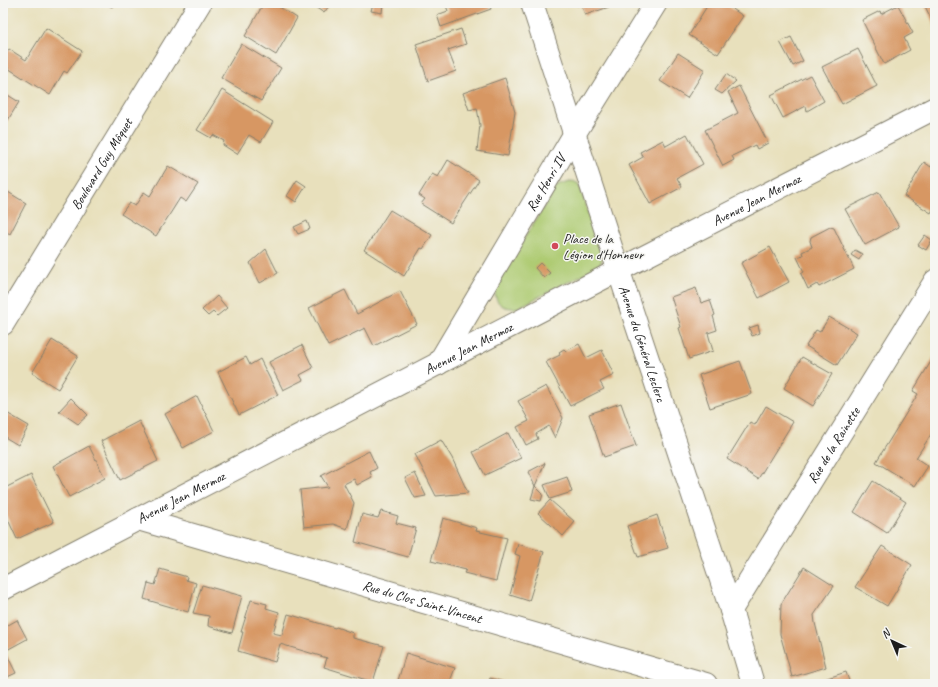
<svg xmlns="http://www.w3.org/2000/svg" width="938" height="687" font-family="Caveat,sans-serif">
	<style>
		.green { fill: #aecb72; stroke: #657447 }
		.building { fill: #d79763 }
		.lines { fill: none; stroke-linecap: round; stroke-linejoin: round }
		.street-casing { stroke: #827e6c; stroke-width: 24 }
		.street { stroke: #fff; stroke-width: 22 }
		.poi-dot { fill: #d1495b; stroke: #f6f6f2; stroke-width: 1.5 }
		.labels { text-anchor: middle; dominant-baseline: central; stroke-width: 3; stroke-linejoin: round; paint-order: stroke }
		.street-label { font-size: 14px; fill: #1c1c1c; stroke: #f6f6f2 }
		.poi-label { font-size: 14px; fill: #1c1c1c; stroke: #f6f6f2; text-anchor: start }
	</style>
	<rect width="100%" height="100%" fill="#f6f6f2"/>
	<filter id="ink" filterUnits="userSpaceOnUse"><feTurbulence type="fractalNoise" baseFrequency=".025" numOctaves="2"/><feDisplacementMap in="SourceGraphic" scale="8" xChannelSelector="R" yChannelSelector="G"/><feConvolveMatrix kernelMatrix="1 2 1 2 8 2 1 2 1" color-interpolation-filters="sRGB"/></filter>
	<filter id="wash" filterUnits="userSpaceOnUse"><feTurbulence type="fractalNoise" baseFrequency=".012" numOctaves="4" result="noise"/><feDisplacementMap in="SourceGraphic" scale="16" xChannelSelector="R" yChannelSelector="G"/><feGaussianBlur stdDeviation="0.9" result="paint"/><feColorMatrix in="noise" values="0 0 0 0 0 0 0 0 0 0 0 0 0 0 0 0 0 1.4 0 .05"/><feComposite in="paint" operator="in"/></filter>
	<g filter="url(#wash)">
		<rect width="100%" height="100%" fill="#e8e0bc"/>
		<path class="green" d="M573,181L579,184L600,251L602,257L601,263L590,271L517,308C500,309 492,301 496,283L557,186Z"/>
		<g id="blocks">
			<g class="building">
				<polygon points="105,3 115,3 112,7"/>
				<polygon points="264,3 273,3 297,18 276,55 245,36"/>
				<polygon points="309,3 331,3 324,13"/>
				<polygon points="373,3 383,3 382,13 371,11"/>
				<polygon points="445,3 489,3 491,9 441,27 437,15 448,11"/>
				<polygon points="576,3 614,3 615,5 585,15 581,4 577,6"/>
				<polygon points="709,3 724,3 743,16 718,54 689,35"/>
				<polygon points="926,3 935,3 935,27 924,4"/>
				<polygon points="898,5 913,33 904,38 910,50 884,64 862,20 880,11 881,14"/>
				<polygon points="46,28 82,51 67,73 64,71 50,95 3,65 3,58 9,49 26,60"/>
				<polygon points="461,29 466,44 448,50 456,71 428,81 416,44"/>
				<polygon points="791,37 803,61 793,66 780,42"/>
				<polygon points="241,44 281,68 261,101 221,78"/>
				<polygon points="858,49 877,86 842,104 822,67"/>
				<polygon points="678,53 705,70 687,98 660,81"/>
				<polygon points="726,74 736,81 722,94 715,90"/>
				<polygon points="810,75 824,101 807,111 806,106 783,118 771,95"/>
				<polygon points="505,78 515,112 508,156 477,151 480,125 477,108 469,110 463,93"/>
				<polygon points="739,86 768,143 757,149 755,145 732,156 734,160 723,166 705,130 738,113 728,92"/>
				<polygon points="222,90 273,122 261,142 249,135 237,154 223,145 224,141 213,135 211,138 197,130"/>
				<polygon points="3,92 19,102 3,128"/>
				<polygon points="687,134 703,164 677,178 682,187 650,204 629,165 643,157 640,152 663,140 666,146"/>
				<polygon points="448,160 479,180 451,223 421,204 425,199 419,195 432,174 438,177"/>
				<polygon points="935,160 935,206 931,213 904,196 924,162 931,167"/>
				<polygon points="168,166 198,184 186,202 180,198 156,236 121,214 129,203 135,206 144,192 150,196"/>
				<polygon points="297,180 306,186 296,202 287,196"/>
				<polygon points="3,189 26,203 10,234 3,230"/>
				<polygon points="879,192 899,227 865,245 845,209"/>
				<polygon points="390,210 432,235 423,249 421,248 404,276 364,250"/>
				<polygon points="307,221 310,229 298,234 294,227"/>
				<polygon points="830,227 834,228 854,269 819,287 817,284 808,289 801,274 804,272 797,257 803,255 802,252 812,247 810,241 811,237"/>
				<polygon points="925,235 932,240 926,250 918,245"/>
				<polygon points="770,247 789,282 759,298 741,263"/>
				<polygon points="266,249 278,273 260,283 250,263"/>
				<polygon points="855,250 862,254 859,260 851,255"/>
				<polygon points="540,263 550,273 544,278 535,268"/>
				<polygon points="696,288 701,303 710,300 715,315 713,316 717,330 708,333 713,351 689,359 679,328 681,327 671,297"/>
				<polygon points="345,290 357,314 400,291 417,324 374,346 365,328 328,346 309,308"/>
				<polygon points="217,296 227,308 217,316 213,312 208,316 202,310"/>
				<polygon points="829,317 857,333 837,365 806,346 816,330 820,332"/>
				<polygon points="758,325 760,333 752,336 749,328"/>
				<polygon points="52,340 78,356 58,389 32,373"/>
				<polygon points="579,344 586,358 602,350 614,375 600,382 604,389 570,406 546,362 560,355 559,352 564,349 566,351"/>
				<polygon points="302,345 313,368 300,375 303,380 283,390 269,362"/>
				<polygon points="935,355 935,428 916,458 928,466 915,486 876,462 918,394 913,391"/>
				<polygon points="246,357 250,365 260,359 278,395 239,415 218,372"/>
				<polygon points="802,357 832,374 813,406 784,388"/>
				<polygon points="740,361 752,394 710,408 699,375"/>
				<polygon points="546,386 563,418 555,438 549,426 536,434 538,439 526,445 517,427 529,421 518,401"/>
				<polygon points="197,396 214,431 183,448 165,414"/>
				<polygon points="71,398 88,415 78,424 59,411"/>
				<polygon points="621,403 636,446 604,457 589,414"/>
				<polygon points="766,406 793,422 758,479 727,459 750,422 755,425"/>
				<polygon points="5,412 29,426 18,445 3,436 3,416"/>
				<polygon points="139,421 158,461 120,480 101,441"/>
				<polygon points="508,433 521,458 485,475 473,452"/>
				<polygon points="441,440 452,458 468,493 436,496 415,454"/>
				<polygon points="89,446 105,478 69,497 53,466"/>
				<polygon points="369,451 377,468 370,472 372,477 357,485 354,479 344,484 354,503 347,529 333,524 304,527 300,490 328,487 321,476"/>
				<polygon points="545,463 535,486 528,472"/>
				<polygon points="415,473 426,496 415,498 405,478"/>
				<polygon points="31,475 54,522 17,539 3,509 3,489"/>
				<polygon points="567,477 572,492 550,499 544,485"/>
				<polygon points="873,481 906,502 887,533 854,512"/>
				<polygon points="535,486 543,494 541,501 531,499"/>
				<polygon points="550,500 575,522 563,536 538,513"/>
				<polygon points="381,511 398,516 396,523 416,528 408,557 355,542 362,514 378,518"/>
				<polygon points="657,515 668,548 638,557 627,526"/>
				<polygon points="443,518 477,528 476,531 507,538 496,581 464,573 466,570 431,561"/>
				<polygon points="518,544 544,552 529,601 510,595 520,556 515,554"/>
				<polygon points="882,546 912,565 887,606 855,587"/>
				<polygon points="804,567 834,586 814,615 815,623 826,667 792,677 780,634 781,604"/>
				<polygon points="160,569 187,577 186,580 196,583 188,612 144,599 148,583 155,585"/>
				<polygon points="202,585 242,596 232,633 208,626 209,616 193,613"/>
				<polygon points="251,600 267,604 266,608 279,612 273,633 282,635 288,614 335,628 336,627 353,633 353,638 384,646 373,682 324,667 327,658 280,644 275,662 238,651 243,632 241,632"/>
				<polygon points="17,620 27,639 5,651 16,673 3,679 3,628"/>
				<polygon points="406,653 455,668 449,684 397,684"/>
				<polygon points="846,672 850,684 809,684"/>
				<polygon points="490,678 511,684 488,684"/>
			</g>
		</g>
	</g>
	<g filter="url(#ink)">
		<use href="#blocks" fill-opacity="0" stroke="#827e6c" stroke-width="1"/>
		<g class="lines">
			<g class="street-casing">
				<g id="street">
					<path id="s1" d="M532,3L625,290L731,610L753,684"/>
					<path id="s2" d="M3,324L200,3"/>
					<path id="s3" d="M438,364L575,133L656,3"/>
					<path id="s4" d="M138,519L706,684"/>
					<path id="s5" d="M3,589L638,260L935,108"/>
					<path id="s6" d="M731,610L935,281"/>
				</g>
			</g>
			<use href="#street" class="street"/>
		</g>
	</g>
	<circle class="poi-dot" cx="555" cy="246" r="4"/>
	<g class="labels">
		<g class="street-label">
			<text stroke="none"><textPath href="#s2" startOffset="188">Boulevard Guy Môquet</textPath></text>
			<text stroke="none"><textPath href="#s3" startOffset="211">Rue Henri IV</textPath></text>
			<text stroke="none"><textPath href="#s5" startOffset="848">Avenue Jean Mermoz</textPath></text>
			<text stroke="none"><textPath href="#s1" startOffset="358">Avenue du Général Leclerc</textPath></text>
			<text stroke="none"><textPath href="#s5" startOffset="524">Avenue Jean Mermoz</textPath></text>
			<text stroke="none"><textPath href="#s6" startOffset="194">Rue de la Rainette</textPath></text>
			<text stroke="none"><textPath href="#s5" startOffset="200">Avenue Jean Mermoz</textPath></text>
			<text stroke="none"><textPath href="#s4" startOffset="296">Rue du Clos Saint-Vincent</textPath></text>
		</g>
		<g class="poi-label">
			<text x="563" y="238">Place de la<tspan x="563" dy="16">Légion d'Honneur</tspan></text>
		</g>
	</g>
	<rect width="938" height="687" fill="none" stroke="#f6f6f2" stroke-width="16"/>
	<g transform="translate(892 641) rotate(316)" stroke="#f6f6f2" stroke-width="3" paint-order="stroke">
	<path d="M0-3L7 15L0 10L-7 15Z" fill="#1c1c1c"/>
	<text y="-6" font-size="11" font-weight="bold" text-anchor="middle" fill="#1c1c1c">N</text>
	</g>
</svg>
